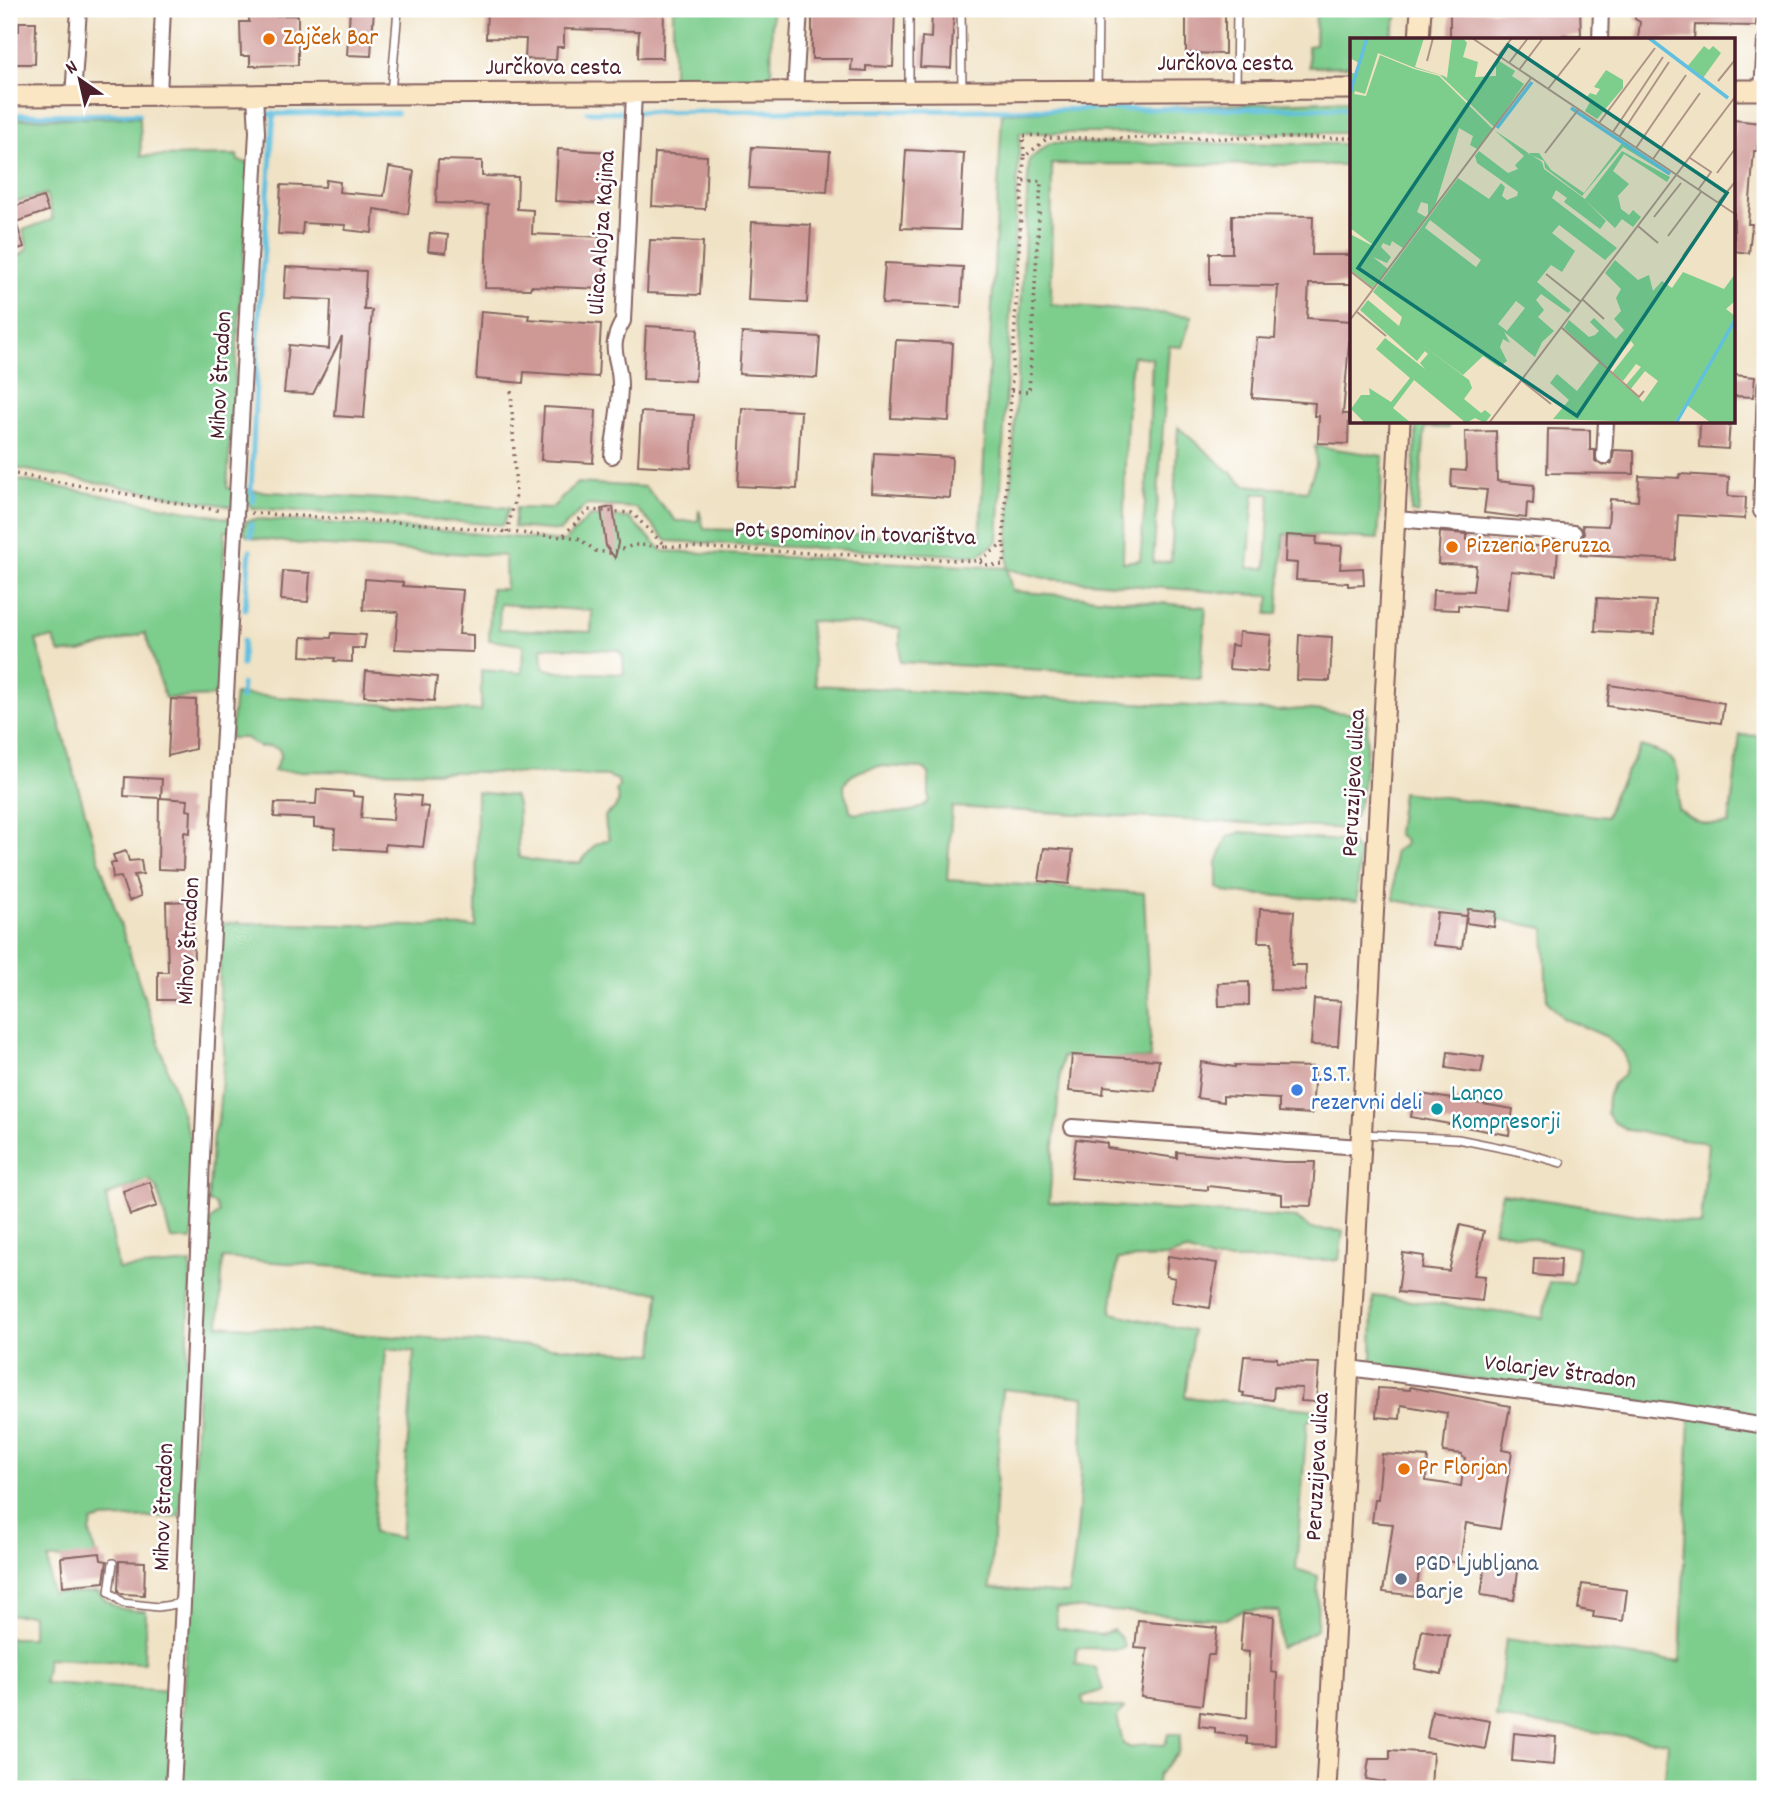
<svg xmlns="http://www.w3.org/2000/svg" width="1774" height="1798" font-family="Dekko,sans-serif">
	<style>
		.green { fill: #7dcd8d; stroke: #64765c; stroke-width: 2; fill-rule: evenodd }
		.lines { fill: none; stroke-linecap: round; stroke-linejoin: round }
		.stream { stroke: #61c0df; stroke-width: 5 }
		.building { fill: #ce9895 }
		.service-casing { stroke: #846361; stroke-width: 10 }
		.minor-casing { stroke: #846361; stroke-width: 18 }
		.secondary-casing { stroke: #846361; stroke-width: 23 }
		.path { stroke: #846361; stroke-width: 3.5; stroke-dasharray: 2 5; stroke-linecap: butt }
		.service { stroke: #fff; stroke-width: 7 }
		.minor { stroke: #fff; stroke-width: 14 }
		.secondary { stroke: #fbe6c4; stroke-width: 19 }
		.food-dot { fill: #e8710a; stroke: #fff; stroke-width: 2.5 }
		.shop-dot { fill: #3f7fe0; stroke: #fff; stroke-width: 2.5 }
		.culture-dot { fill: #0f9aa8; stroke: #fff; stroke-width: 2.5 }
		.service-dot { fill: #5c6f8a; stroke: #fff; stroke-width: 2.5 }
		.labels { text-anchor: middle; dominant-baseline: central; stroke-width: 5; stroke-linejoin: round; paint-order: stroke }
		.food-label { font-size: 24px; fill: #c56008; stroke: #fff; text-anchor: start }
		.street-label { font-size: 24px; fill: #4a1f2b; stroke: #fff }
		.shop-label { font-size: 24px; fill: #366cbe; stroke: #fff; text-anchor: start }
		.culture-label { font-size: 24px; fill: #0d838f; stroke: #fff; text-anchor: start }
		.service-label { font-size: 24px; fill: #4e5e75; stroke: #fff; text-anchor: start }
		.inset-river { fill: none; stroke: #61c0df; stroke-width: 3.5 }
		.inset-road { fill: none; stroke: #ae9487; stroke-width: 2 }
		.view { fill: #0f766e; fill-opacity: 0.15; stroke: #0f766e; stroke-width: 3.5 }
		.inset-edge { fill: none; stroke: #4a1f2b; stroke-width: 3.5 }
	</style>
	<rect width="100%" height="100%" fill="#fff"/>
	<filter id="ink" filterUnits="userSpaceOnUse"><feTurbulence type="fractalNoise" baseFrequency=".0143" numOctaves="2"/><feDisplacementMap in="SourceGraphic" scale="14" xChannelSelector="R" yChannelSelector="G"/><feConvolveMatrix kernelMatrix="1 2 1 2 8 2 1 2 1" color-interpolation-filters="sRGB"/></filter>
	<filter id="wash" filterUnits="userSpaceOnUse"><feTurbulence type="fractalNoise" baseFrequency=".00686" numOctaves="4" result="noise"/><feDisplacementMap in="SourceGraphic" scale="28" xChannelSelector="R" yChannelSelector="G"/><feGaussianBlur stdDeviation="1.57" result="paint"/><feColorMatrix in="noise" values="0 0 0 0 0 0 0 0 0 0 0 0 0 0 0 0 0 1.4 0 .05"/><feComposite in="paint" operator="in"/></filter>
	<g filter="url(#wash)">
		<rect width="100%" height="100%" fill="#f0e2c4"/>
		<g class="green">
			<polygon points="673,9 772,9 771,78 673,79"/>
			<polygon points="1316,9 1400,9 1389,40 1352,40 1352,66 1309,67 1308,46 1315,45"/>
			<polygon points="1352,100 1352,133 1020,133 998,541 978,556 667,541 636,508 586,505 560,531 514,527 516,508 551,509 577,483 645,487 676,521 698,521 699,510 704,529 974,538 980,535 1002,113"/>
			<polygon points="140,117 141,156 237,155 238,161 250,163 227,488 234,489 233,507 9,467 9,265 28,248 23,230 53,219 46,194 15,202 9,183 9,119"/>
			<path d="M1050,143L1352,144V165L1052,164L1051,304L1192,316L1182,347L1169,346L1153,563L1171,561L1178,427L1245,485L1307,491L1316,465L1315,446L1383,456L1378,539L1284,534L1278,614H1267L1270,596L1049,579L1007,569L1012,591L1206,607L1200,679L900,662V628L809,621L816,685L1279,711L1302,709L1368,715C1366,750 1367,800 1348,829L952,807L947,880L1144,893L1150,1017V1059L1062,1057L1049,1202L1296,1218L1311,1229L1343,1231L1339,1260H1212L1186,1251L1166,1257L1118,1259L1111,1313L1193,1331L1185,1397L1329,1411V1417H1314L1307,1422L1296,1569L1318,1576L1317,1630L1280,1648L1279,1611L1244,1610L1226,1619L1056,1607L1057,1628L1101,1635L1113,1630L1121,1638L1125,1647L1118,1649L1077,1648L1075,1664L1096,1668L1103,1690L1082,1697L1084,1705L1124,1708L1117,1716L1123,1744L1131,1748L1145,1744L1165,1745L1168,1734H1181L1178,1753L1158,1775L1156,1789H179L201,1323L209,1222L219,1213L215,1204L208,1202L213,1134L218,1121L224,1057L222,1002L219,996L221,923L476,927L477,792L514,796C522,809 515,839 519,857C539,863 559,863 580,863L595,845L609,839L606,828L605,816L614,809L619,801L616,791L619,787L618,780L607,776L477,772L274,771L281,755L279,749L271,746L259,747L246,738H230L235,694L481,711V670L522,673L523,645L489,640L491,589H506L505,556L309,545L254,538L247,536L243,531L246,521L257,519L425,529L564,542L590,516L629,518L663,551L1007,568L1029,160ZM1133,356L1152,358L1148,468L1140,560L1123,562L1125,462L1129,384ZM1254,494H1270L1266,568H1248ZM500,604L592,611L591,632L499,629ZM542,647L618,650L623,656L624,674L558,672L543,668ZM879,766L923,768L929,773V801C909,822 878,807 855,814L850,811C850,803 845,797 844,789C843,774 869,768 879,766ZM223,1258L659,1292L654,1354L219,1325ZM386,1349L414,1352L401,1538L373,1533ZM1002,1389L1084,1397C1081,1463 1081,1530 1068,1594L990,1588Z"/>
			<polygon points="1417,422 1449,422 1448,428 1425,427 1418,514 1411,512"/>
			<path d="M9,478L232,519V531H225L218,696L165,698L145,633L80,652L60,653L53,638L36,640L96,850L190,1138L198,1146L192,1240L171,1239L157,1189L149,1179L106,1196L118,1269L191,1263L180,1516L102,1519L92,1522L90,1533L96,1557L48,1559L51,1593L98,1592C112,1610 125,1610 146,1611L144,1663L47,1658L44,1683L172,1691L167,1789H9V1638H32V1615H9Z"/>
			<path d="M245,490C333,497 421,500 509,508L503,525L253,508L246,502Z"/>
			<path d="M1740,735L1765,736V1420L1675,1403L1654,1404L1380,1366L1372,1360L1373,1296L1543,1318L1549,1282L1573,1283L1578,1248L1493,1230L1502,1193L1701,1225L1708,1143L1628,1130L1613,1122L1607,1113L1608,1097L1613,1084L1624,1075L1627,1064L1624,1053L1607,1037L1563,1018L1547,1001L1544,928L1394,900V851L1405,845L1404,839L1397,834L1402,792L1606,817L1614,794L1641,746C1650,749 1666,753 1672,760C1683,772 1677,794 1678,809C1697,823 1705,827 1729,824Z"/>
			<polygon points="1241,832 1350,842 1359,854 1357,901 1230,893 1217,888 1217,863 1227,837"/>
			<polygon points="1690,1417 1765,1430 1765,1789 1664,1789 1668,1742 1496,1718 1506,1639 1680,1662"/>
		</g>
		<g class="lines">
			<g class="stream">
				<polyline points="587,112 1352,108"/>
				<polyline points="265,114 397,113"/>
				<polyline points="10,115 139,114"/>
				<polyline points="253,502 254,495 251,491 259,315 274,113"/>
				<polyline points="251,536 251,524"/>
				<polyline points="245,609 250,551"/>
				<polyline points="242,665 243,641"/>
				<polyline points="241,698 242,684"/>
			</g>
		</g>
		<g id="blocks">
			<g class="building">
				<polygon points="350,9 374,9 371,56 347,55"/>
				<polygon points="487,9 617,9 617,11 650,11 650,9 664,9 663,58 638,58 639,31 564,29 564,47 557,47 556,60 525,59 526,39 486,38"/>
				<polygon points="812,9 895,9 893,67 866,66 866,71 851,70 852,59 812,59"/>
				<polygon points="932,9 954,9 951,68 920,67 922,37 931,38"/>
				<polygon points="1186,9 1225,9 1225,54 1186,53"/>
				<polygon points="1580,9 1581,35 1563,35 1563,40 1450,40 1450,11"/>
				<polygon points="1635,9 1757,9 1756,26 1695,25 1694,40 1638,39 1640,22 1635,19"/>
				<polygon points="298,15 298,65 250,66 250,56 241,56 240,22 249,22 249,16"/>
				<polygon points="19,22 36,22 35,64 9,64 9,31 19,31"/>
				<polygon points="1734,120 1760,123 1757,151 1754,151 1748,224 1752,224 1749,253 1734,251"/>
				<polygon points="752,147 830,151 827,192 749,188"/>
				<polygon points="558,149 610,152 607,204 555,201"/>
				<polygon points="906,150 964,153 960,230 901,228"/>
				<polygon points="655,153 707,156 705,209 652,206"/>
				<polygon points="438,160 482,161 482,176 518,177 517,209 533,210 532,234 605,237 603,289 531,286 530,289 485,288 488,205 436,203"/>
				<polygon points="389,167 414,171 408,214 374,209 372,233 345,230 346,225 303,223 302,235 278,234 281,185 325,187 326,180 340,182 339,192 384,196"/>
				<polygon points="43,197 48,211 16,222 24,247 9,252 9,208"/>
				<polygon points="1232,215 1313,216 1312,255 1352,255 1352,284 1309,284 1307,318 1351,321 1343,414 1349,414 1348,444 1318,443 1319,416 1314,416 1315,403 1252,398 1257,338 1275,339 1278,286 1210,285 1210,253 1232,253"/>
				<polygon points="752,222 811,225 807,303 748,300"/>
				<polygon points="430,233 448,235 446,253 428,251"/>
				<polygon points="650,240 703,242 700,295 647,293"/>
				<polygon points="885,263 963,267 961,307 882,304"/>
				<polygon points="286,267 366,271 364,310 372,310 364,418 335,416 342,337 313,394 284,393 289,345 329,349 331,300 284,298"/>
				<polygon points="481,311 529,315 528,319 601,324 598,377 524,372 523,383 476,379"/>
				<polygon points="646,326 698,329 695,381 643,379"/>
				<polygon points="742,333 820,337 817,378 739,374"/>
				<polygon points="896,340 953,343 949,421 891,418"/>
				<polygon points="1734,375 1755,377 1753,397 1734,396"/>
				<polygon points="544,407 596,410 593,463 541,460"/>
				<polygon points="742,408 801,411 797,489 738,486"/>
				<polygon points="641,412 694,415 691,468 638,465"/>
				<polygon points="1700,422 1730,422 1728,449 1699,447"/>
				<polygon points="1548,429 1590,430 1590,450 1595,450 1595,461 1603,466 1612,463 1614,450 1634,451 1634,474 1547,473"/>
				<polygon points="1496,431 1497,481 1534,485 1533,504 1527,503 1526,518 1484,513 1487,490 1451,487 1452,470 1466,471 1465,432"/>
				<polygon points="874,453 952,457 950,498 872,493"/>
				<polygon points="1680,474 1729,477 1728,496 1746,497 1745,519 1678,515 1675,560 1580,555 1584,533 1582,525 1608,526 1610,499 1638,501 1639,476 1679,478"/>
				<polygon points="613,507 618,543 615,558 606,546 601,509"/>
				<polygon points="1440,532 1467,534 1467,540 1558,548 1556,575 1511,571 1507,610 1458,605 1458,610 1432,609 1433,590 1473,591 1476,565 1438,564"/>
				<polygon points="1286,535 1317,537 1316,544 1342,546 1340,569 1363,568 1364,585 1348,586 1348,583 1296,580 1297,563 1285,562"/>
				<polygon points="283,571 310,573 308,602 281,600"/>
				<polygon points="365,579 403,582 403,586 463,590 459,634 473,635 473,652 395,649 398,612 363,610"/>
				<polygon points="1597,598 1656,601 1654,634 1595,631"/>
				<polygon points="1239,632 1271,635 1267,672 1229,669 1231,645 1238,646"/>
				<polygon points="332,633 366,635 364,648 352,648 352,662 334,661 335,658 301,656 302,637 331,638"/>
				<polygon points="1299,635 1332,637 1330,681 1297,680"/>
				<polygon points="366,671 437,677 434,701 364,696"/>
				<polygon points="1610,685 1724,703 1721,723 1607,706"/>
				<polygon points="171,699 196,700 195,749 168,756"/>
				<polygon points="125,777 162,779 161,798 188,800 187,810 191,811 190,833 184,832 183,870 158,869 159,798 124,796"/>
				<polygon points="317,789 353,792 353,796 363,797 361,818 393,820 395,794 421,796 420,806 429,807 423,847 385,844 385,851 334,848 335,829 314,827 314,819 274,817 275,803 316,804"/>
				<polygon points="1044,848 1073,850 1069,884 1039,881"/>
				<polygon points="126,851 129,861 141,860 143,874 134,875 141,896 129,901 121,877 113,878 111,863 116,863 113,855"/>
				<polygon points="192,901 194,958 188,958 188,1000 158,1000 158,972 168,972 166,902"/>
				<polygon points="1260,909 1294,911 1291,965 1306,965 1305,991 1270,990 1272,942 1258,942"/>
				<polygon points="1468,909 1496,912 1494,927 1466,923"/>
				<polygon points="1437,913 1466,916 1462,948 1433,945"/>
				<polygon points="1249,982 1249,1005 1219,1006 1218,983"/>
				<polygon points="1314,999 1341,1001 1338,1046 1311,1045"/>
				<polygon points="1448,1052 1484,1057 1481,1073 1446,1068"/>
				<polygon points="1072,1055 1159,1060 1155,1091 1104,1086 1103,1094 1069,1091"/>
				<polygon points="1201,1062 1235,1067 1235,1065 1315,1067 1312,1114 1279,1112 1279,1099 1223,1096 1223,1102 1197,1098"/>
				<polygon points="1415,1093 1513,1109 1509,1135 1411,1117"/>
				<polygon points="1076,1139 1107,1143 1107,1148 1177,1158 1177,1152 1284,1162 1315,1162 1312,1206 1282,1205 1282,1194 1208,1186 1208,1190 1071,1178"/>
				<polygon points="150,1182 157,1206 130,1215 123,1191"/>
				<polygon points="1460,1225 1484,1231 1474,1275 1485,1276 1482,1301 1398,1292 1403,1253 1424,1256 1422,1268 1449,1271"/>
				<polygon points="1168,1256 1217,1263 1210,1308 1171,1302 1175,1278 1166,1276"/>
				<polygon points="1534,1258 1561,1259 1560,1277 1533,1275"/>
				<polygon points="1244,1356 1277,1358 1277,1362 1319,1363 1316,1402 1301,1401 1302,1388 1274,1387 1273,1400 1243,1396 1244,1393 1240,1392"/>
				<polygon points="1410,1387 1510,1406 1502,1450 1512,1452 1500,1529 1466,1523 1460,1563 1432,1559 1431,1566 1420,1564 1416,1596 1383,1592 1393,1524 1372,1522 1375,1499 1378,1499 1382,1454 1428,1457 1426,1481 1461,1486 1465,1458 1462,1457 1462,1454 1443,1452 1447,1413 1401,1405 1400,1419 1376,1417 1378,1388 1410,1390"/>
				<polygon points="100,1553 101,1560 107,1561 104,1582 63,1586 61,1557"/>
				<polygon points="119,1561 145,1562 144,1595 122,1594 118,1591"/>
				<polygon points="1485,1567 1518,1571 1514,1600 1481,1595"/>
				<polygon points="1582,1584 1627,1590 1623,1621 1593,1617 1594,1612 1578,1609"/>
				<polygon points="1243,1614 1274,1616 1271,1672 1277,1673 1275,1745 1247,1744 1247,1737 1215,1733 1215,1728 1199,1726 1200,1712 1247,1718 1249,1652 1240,1651"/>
				<polygon points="1138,1620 1217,1628 1214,1655 1208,1655 1202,1705 1141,1697 1147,1649 1135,1648"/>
				<polygon points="1422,1630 1449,1635 1442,1674 1415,1669"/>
				<polygon points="1432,1711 1490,1721 1485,1749 1427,1738"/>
				<polygon points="1514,1733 1556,1737 1554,1765 1512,1761"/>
				<polygon points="1390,1750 1433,1753 1431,1789 1384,1789 1385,1782 1366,1779 1369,1759 1390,1759"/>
			</g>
		</g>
	</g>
	<g filter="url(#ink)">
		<use href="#blocks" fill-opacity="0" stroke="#846361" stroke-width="2"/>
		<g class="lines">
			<g class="service-casing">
				<g id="service">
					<polyline points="961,9 962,89"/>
					<polyline points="909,89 909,9"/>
					<polyline points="1097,89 1098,9"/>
					<polyline points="1236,89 1237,9"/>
					<polyline points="391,93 398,9"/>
					<polyline points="1363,1134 1458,1139 1522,1152 1561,1163"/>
					<polyline points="113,1563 109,1592 123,1603 158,1607 183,1603"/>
				</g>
			</g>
			<g class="minor-casing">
				<g id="minor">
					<polyline points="1600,40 1601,9"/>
					<polyline points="1762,91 1765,41"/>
					<polyline points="795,92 800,9"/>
					<polyline points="159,95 163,9"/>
					<polyline points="73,96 79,9"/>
					<path d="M612,456C614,433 620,408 620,385C620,356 606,350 623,321L634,94"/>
					<polyline points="1604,457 1606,422"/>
					<polyline points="1761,511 1765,386"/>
					<polyline points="1395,519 1574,533"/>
					<polyline points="1072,1127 1361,1147"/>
					<polyline points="1349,1368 1675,1411 1765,1426"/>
					<polyline points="173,1789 183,1603 207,1041 257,132 255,95"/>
				</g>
			</g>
			<g class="secondary-casing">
				<g id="secondary">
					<polyline points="1419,40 1421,9"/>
					<polyline points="1734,90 1765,90"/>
					<polyline points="9,96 1352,89"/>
					<polyline points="1326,1789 1400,422"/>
				</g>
			</g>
			<g class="path">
				<polyline points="1024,156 1023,136 1043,135 1048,138"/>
				<polyline points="1011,391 1029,392 1041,181 1023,181"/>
				<polyline points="9,473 222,511"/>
				<polyline points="251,513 425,524 562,537 588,510 632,513 665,546 979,561 1003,544 1024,157 1048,138 1352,138"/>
				<polyline points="507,532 516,495 511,389"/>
				<polyline points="564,536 578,538 596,551 610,553 634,545 665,546"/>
				<polyline points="980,562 984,565 1004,565 1005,549 1003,544"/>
			</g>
			<use href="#service" class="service"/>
			<use href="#minor" class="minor"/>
			<use href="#secondary" class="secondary"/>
		</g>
	</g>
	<g class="food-dot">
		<circle cx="269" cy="39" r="7"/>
		<circle cx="1452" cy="547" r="7"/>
		<circle cx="1404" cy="1469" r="7"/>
	</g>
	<circle class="shop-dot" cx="1297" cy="1090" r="7"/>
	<circle class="culture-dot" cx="1437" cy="1109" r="7"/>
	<circle class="service-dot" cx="1401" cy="1579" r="7"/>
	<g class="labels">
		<g class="food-label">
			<text x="283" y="39">Zajček Bar</text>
			<text x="1466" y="547">Pizzeria Peruzza</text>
			<text x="1418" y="1469">Pr Florjan</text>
		</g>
		<g class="street-label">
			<text x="1225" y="65">Jurčkova cesta</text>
			<text x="553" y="69">Jurčkova cesta</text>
			<text transform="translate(603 233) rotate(-86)">Ulica Alojza Kajina</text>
			<text transform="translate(222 375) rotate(-87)">Mihov štradon</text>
			<text transform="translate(855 535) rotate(2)">Pot spominov in tovarištva</text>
			<text transform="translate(1355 783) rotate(-87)">Peruzzijeva ulica</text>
			<text transform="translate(190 941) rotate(-87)">Mihov štradon</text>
			<text transform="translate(1560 1373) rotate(7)">Volarjev štradon</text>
			<text transform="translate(1319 1467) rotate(-87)">Peruzzijeva ulica</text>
			<text transform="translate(165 1507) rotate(-88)">Mihov štradon</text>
		</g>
		<g class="shop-label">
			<text x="1311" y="1076">I.S.T.<tspan x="1311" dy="28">rezervni deli</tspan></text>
		</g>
		<g class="culture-label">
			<text x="1451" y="1095">Lanco<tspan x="1451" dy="28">Kompresorji</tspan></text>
		</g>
		<g class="service-label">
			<text x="1415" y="1565">PGD Ljubljana<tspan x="1415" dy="28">Barje</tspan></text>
		</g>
	</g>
	<g transform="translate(1350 38)">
		<rect width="385" height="385" fill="#f0e2c4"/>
		<path d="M0,0H74L65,29L94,38L97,40L102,0H113L117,5L113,19L128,24L125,39L146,38V21L165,33L162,38L174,46L144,89L90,37L65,30L28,15L15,56L5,53L4,56L16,58L30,17L64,31L89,38L143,91L127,111L120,107L123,98L109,90L86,165L78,177V166L71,164L67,174L76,179L53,210L42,203L40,208L33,205L31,209L41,219L37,225L23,219L38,231L23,250L0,232V196L27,210L0,190V34L5,36L9,25L0,20ZM354,8L359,12L363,8L371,15L353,40L337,29ZM256,32L273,42V50L247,81L235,73L240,64L236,60L240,55L246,57L250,51L244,49ZM144,92L192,124L194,131L235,161L272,113L320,139L317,144L274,116L263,133L279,146L254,173L268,158L271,171L279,177L283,172L291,179L283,189L272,181L265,190L235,162L256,183L250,191L214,164L217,160L206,152L202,160L267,210L255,222L209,187L202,195L225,213L212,234L201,227L187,244L221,272L218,275L191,256L186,262L194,272L188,279L204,293L192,304L185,319L154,294L160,305L153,301L150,309L157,323L149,329L133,318L113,337L71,306L119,342L122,350L114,361L131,375L135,372L141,377L135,385L125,380L116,385L64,342L43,370L61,385H15L1,371L11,357H20L19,350L41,364L60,340L26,311L35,300L75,331L70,325L78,316L75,313L67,323L10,272L18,262L49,288L52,279L23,254L108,140L139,161L151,145L155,149L152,158L157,162L167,158L168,154L127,125L125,118L129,113L158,135L168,131L165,127L174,118ZM80,182L131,222L126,229L75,190ZM166,263L175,270L157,293L148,286ZM272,105L319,137L273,109L232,158L195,130L194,123L177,115H189L201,132L234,155ZM265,222L288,242L299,237L303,253L312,243L322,250L333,234L374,251L385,236V263L376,271L385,278L379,292L385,284V385H361L337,367L372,304L324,385L203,381L219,362L200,345L207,336L227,353L249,324L275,348L291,329L286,326L273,343L262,335L284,307L281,303L258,331L214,290L219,282L239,299L245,297L249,293L240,284L244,280L266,301L274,292L264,281L271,273L266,260L271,251L255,235ZM295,333L308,343L293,364L280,352Z" fill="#7dcd8d" fill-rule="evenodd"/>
		<path class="inset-river" d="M299,0L378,60M0,55L17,0M221,70L320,136M147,90L182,44M326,385L385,282"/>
		<path class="inset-road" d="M122,0L385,176M148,18L162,0M77,23L83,0M159,25L178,0M169,32L193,0M368,43L385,22M198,51L230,10M249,85L305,10M263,94L313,19M270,98L319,24M286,110L336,37M195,115L228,72M340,120L361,134L348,152M303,121L350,55M367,135L385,111M368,165L385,144M304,179L331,145M288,188L308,205M318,198L351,154M333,218L370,166M0,233L23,251M196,236L230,263M232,261L254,281M7,274L36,298M0,282L181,40M211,289L289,359L294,353M171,342L201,366M139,385L385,59"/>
		<path class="view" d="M158,7L377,155L227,378L8,230Z"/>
		<rect width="385" height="385" class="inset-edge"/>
	</g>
	<rect width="1774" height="1798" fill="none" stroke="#fff" stroke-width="35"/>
	<g transform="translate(80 80) rotate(326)" stroke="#ffffff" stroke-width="5" paint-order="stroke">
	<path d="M0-5L12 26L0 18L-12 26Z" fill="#4a1f2b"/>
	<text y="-10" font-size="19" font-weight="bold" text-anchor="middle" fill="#4a1f2b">N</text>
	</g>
</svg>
